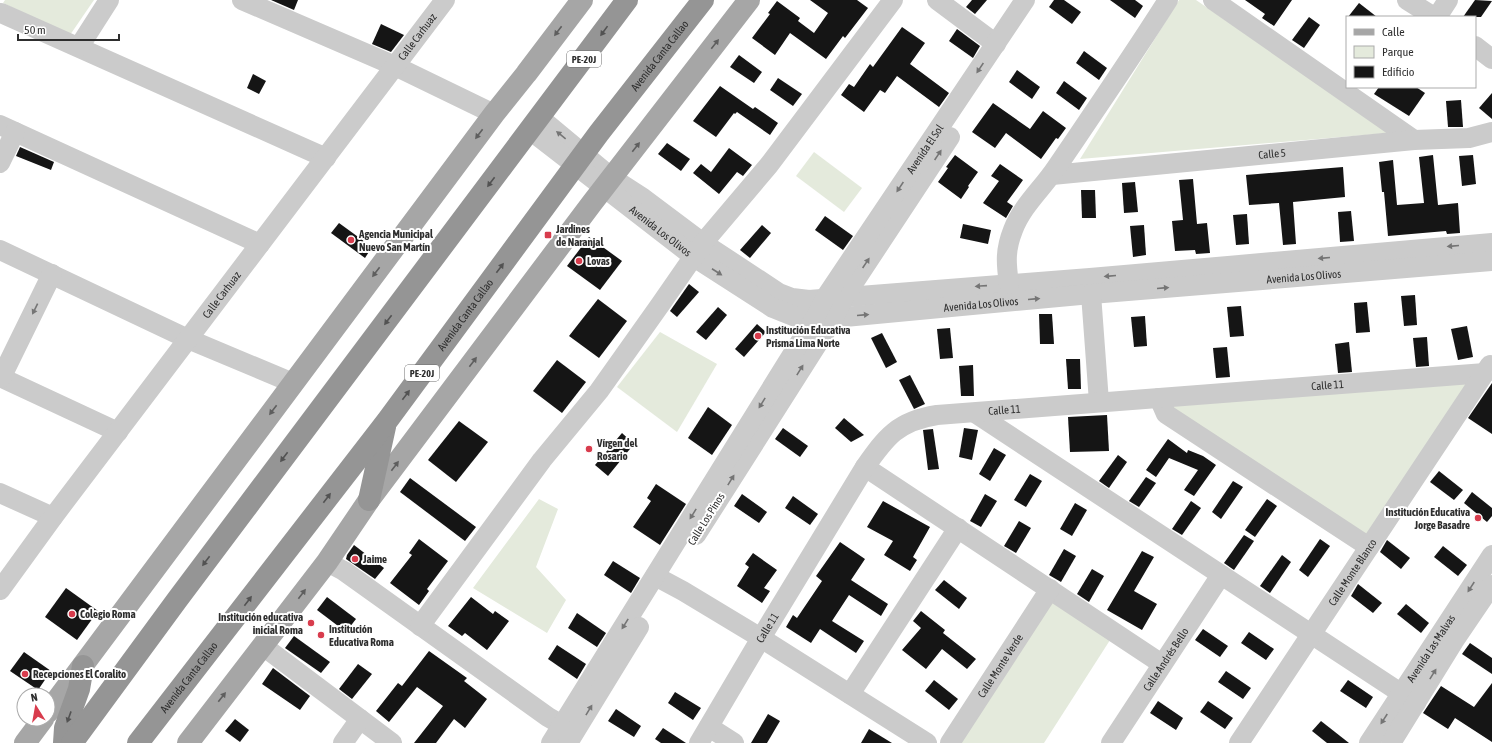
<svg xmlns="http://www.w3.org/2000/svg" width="1492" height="743" font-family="'Asap Condensed',sans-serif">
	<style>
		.green { fill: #e4eadc }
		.building { fill: #151515 }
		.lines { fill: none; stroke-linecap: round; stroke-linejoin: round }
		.minor { stroke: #cbcbcb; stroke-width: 20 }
		.major { stroke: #a6a6a6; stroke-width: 22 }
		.highway { stroke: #959595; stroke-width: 22 }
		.oneway { fill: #5e5e5e }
		.oneway2 { fill: #525252 }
		.oneway3 { fill: #757575 }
		.poi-dot { fill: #d83c4d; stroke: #fff; stroke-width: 1.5 }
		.labels { text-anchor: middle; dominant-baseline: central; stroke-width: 4; stroke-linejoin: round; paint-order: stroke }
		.shield { fill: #fff; stroke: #6d6d6d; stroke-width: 1 }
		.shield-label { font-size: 10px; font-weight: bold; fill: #2e2e2e }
		.street-label { font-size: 11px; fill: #2e2e2e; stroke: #fff }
		.poi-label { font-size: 11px; font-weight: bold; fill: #2e2e2e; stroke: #fff; text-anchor: start }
	</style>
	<rect width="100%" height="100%" fill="#fff"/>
	<g class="green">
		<polygon points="5,0 94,0 70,35 3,3"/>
		<polygon points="1179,0 1196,0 1389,133 1080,159"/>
		<polygon points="814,152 862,188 844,212 796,176"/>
		<polygon points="660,332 717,364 677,432 617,387"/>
		<polygon points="1463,379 1471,385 1367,539 1171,412 1171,402"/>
		<polygon points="539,499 558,509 536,567 566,600 547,633 473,588"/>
		<polygon points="1052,597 1112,637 1044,743 957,743"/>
	</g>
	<g class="building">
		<polygon points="271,0 298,0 294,10"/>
		<polygon points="810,0 857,0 868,8 845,38 843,36 826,59 790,33 775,55 752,38 770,14 768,13 777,1 800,18 798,21 814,33 828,13"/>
		<polygon points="972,0 987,0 975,14 966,7"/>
		<polygon points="1054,0 1064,0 1081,12 1072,24 1049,7"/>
		<polygon points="1110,0 1135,0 1143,6 1135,18"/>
		<polygon points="1245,0 1292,0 1274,26 1262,18 1265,14"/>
		<polygon points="1475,0 1492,1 1481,17 1463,17"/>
		<polygon points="1359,3 1377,17 1348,17"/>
		<polygon points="1309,17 1320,25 1304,48 1292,40"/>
		<polygon points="381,24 404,35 391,52 372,44"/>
		<polygon points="902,27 925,43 910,64 949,93 939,107 897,76 885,93 880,90 864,112 841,95 849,84 854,87 870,64 873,67"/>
		<polygon points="957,29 980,46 973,58 949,41"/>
		<polygon points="1084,51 1107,68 1099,80 1076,63"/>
		<polygon points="739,55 762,72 754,83 730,67"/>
		<polygon points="1017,70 1040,87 1032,99 1009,82"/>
		<polygon points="253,74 266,81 259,94 247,88"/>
		<polygon points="778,78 802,94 793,106 770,90"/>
		<polygon points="1064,81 1087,98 1079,110 1056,93"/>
		<polygon points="720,86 753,109 755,107 778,123 770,135 737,112 735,114 734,113 716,137 693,121"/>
		<polygon points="1379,87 1416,87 1425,93 1409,116 1374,94"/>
		<polygon points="1492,93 1492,119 1479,108"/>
		<polygon points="1461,100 1463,127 1448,127 1446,101"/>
		<polygon points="993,103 1030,129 1043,111 1066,128 1058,139 1056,138 1041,159 1006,133 995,148 972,132"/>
		<polygon points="667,143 690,159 681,171 658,154"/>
		<polygon points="20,147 54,162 51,170 16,156"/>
		<polygon points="729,148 752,165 743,176 737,172 719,194 693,173 701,164 711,172"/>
		<polygon points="955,155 978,172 968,186 969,187 961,199 938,182 948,168 946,167"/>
		<polygon points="1433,155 1438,205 1458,203 1460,233 1447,234 1446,231 1388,236 1384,192 1382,192 1379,162 1393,160 1397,205 1424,203 1419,157"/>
		<polygon points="1473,155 1476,184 1462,186 1459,156"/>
		<polygon points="1000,164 1023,180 1007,202 1013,206 1006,218 983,203 999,181 991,176"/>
		<polygon points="1343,167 1345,197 1293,202 1296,244 1283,245 1279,203 1249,205 1246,175"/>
		<polygon points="1193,179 1197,224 1207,223 1210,253 1196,254 1195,250 1175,251 1172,221 1183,220 1179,180"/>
		<polygon points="1135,182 1138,212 1124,213 1122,183"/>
		<polygon points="1081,190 1095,190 1096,218 1082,218"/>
		<polygon points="1351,211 1354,241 1340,242 1338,212"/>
		<polygon points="1247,214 1249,244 1236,245 1233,215"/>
		<polygon points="825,216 853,236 843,250 815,230"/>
		<polygon points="339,223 372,247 365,258 331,233"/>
		<polygon points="963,224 991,230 988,244 960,238"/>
		<polygon points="762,225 771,233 750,258 740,250"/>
		<polygon points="1144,225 1146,255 1133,257 1130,226"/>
		<polygon points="589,237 622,261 600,290 567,266"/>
		<polygon points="689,284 699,292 677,317 670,311"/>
		<polygon points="1415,295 1417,325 1404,326 1401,296"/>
		<polygon points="598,299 627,321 599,358 569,336"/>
		<polygon points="1367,302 1370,332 1356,333 1354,303"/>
		<polygon points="1241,306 1244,336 1230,337 1227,307"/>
		<polygon points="718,307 727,315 706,340 696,332"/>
		<polygon points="1039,314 1052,314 1054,344 1040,344"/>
		<polygon points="1145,316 1147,346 1134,347 1131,317"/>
		<polygon points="757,324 766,332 744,357 735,349"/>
		<polygon points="1467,326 1473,357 1458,360 1451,329"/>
		<polygon points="950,328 953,358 940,359 937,329"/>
		<polygon points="882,333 897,362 886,368 871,338"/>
		<polygon points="1427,337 1429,366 1416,367 1413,338"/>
		<polygon points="1349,342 1352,372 1338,373 1335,344"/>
		<polygon points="1227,347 1230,377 1216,378 1213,348"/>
		<polygon points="1066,359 1080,359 1081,389 1068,389"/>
		<polygon points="557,360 586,382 562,413 533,391"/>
		<polygon points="973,365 974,396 961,396 959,366"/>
		<polygon points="910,375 925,404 914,409 899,380"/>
		<polygon points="1492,383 1492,434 1468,418"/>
		<polygon points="708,407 732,425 712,455 688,438"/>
		<polygon points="1107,415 1109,451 1070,452 1068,417"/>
		<polygon points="844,418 864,435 851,442 835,428"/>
		<polygon points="459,421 488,442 456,482 428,460"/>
		<polygon points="783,428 808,446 800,457 775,439"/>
		<polygon points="964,428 978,430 972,460 959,457"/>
		<polygon points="933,429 939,469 928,470 923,430"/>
		<polygon points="622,433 634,444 608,476 595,465"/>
		<polygon points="1168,439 1187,453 1188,450 1203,456 1216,465 1194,496 1184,490 1198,470 1169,458 1156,477 1146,470"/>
		<polygon points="994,448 1006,455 990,481 979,474"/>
		<polygon points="1118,455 1127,462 1109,488 1099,481"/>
		<polygon points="1439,471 1463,490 1454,500 1430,482"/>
		<polygon points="1030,474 1042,481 1026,507 1014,500"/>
		<polygon points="1146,477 1156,483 1139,507 1129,501"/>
		<polygon points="410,478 476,527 465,541 400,492"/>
		<polygon points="1233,481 1243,487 1221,519 1212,512"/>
		<polygon points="656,484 686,504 660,545 633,527 651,501 647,498"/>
		<polygon points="1472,492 1492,508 1492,516 1487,522 1464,503"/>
		<polygon points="742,494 767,512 759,523 734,506"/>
		<polygon points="985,494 997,501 981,527 970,521"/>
		<polygon points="793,496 818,514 810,525 785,508"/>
		<polygon points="1267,499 1277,506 1255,537 1245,530"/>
		<polygon points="883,501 930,527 913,557 917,560 910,571 884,555 893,541 867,527"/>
		<polygon points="1191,501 1201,508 1182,535 1172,529"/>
		<polygon points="1075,503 1087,510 1072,536 1060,529"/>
		<polygon points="1019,521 1031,528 1016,553 1004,546"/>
		<polygon points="1244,535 1254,541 1234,570 1224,563"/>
		<polygon points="419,539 448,561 427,589 429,591 419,605 390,583 412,555 409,553"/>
		<polygon points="1320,539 1330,546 1308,577 1299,570"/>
		<polygon points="1387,540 1410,558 1401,569 1380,552"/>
		<polygon points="840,542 865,559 851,580 888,604 881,616 849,595 832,621 864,641 856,653 820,629 811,643 786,627 793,615 797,618 822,581 816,576"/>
		<polygon points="354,545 384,568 375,579 346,559 347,555"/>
		<polygon points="1443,546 1467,565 1458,576 1434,557"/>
		<polygon points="1064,549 1076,556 1061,582 1049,575"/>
		<polygon points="1142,551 1154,557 1134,591 1157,604 1142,630 1107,610"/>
		<polygon points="753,553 777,570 764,588 770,591 762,603 737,586 749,567 745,564"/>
		<polygon points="1282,555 1291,562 1270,593 1260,586"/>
		<polygon points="613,561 640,578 631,593 604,575"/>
		<polygon points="1092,569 1104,576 1089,602 1077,594"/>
		<polygon points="944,580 967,598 959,609 935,590"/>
		<polygon points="1358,584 1382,603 1373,613 1351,596"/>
		<polygon points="66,588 98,611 77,640 45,617"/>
		<polygon points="327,597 356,619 346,632 317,610"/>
		<polygon points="471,597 493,614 495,611 509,621 487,650 465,633 462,636 448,626"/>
		<polygon points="1406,604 1429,623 1421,633 1397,614"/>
		<polygon points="921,611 945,630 943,633 976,659 967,669 942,649 926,669 902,650 921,628 913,621"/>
		<polygon points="577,613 606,633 597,647 568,628"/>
		<polygon points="1203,629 1228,646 1220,657 1195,640"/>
		<polygon points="1249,632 1274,649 1266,660 1241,643"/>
		<polygon points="294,636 330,662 321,673 285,648"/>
		<polygon points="1470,643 1492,658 1492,674 1462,654"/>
		<polygon points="557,645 586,664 577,679 548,659"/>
		<polygon points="429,651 467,678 464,681 487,699 465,728 454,719 436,743 414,743 443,706 417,687 389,722 376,711 398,683 402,686"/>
		<polygon points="24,652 51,671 38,690 10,671"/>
		<polygon points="358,664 372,674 352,699 339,689"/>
		<polygon points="273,668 310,696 300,710 262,684"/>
		<polygon points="1226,671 1251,688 1243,699 1218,682"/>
		<polygon points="934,680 958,699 949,710 925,691"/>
		<polygon points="1348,680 1373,697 1366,708 1340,691"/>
		<polygon points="1492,683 1492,742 1455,718 1448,729 1423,713 1441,686 1474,707"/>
		<polygon points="675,692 701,708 693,720 668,703"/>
		<polygon points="1158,701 1183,718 1176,730 1150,713"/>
		<polygon points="1208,701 1233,718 1225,729 1200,712"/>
		<polygon points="616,709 641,726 634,737 608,721"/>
		<polygon points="768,714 780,721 767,743 751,743"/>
		<polygon points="235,719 249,730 240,742 225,731"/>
		<polygon points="1321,721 1349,743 1327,743 1312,731"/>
		<polygon points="663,728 686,743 661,743 655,739"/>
		<polygon points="869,729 892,743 861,743"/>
	</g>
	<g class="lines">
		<g class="minor">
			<polyline points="242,0 395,66 494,114"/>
			<polyline points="937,0 996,44"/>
			<polyline points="1213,0 1414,140"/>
			<polyline points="1407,0 1434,17"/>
			<polyline points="1,13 326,158"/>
			<polyline points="1437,17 1448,0"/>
			<polyline points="1475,46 1492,59"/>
			<polyline points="79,47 109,0"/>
			<polyline points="540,118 612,178 643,198 703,243 779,293 792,298 809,300 1090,278 1492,243"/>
			<polyline points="0,125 260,244"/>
			<path id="s1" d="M530,130L694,257L773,308L798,318H834L1091,294L1492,261"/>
			<polyline points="0,163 15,132"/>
			<path id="s2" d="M1052,175L1414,140L1469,138L1492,132"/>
			<polyline points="0,250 188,339 293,383"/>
			<path d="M1009,284C1006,263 1005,250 1013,230C1022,206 1042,189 1056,168C1094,112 1132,57 1168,0"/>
			<polyline points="1091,294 1099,402"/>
			<polyline points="0,377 118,432"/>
			<polyline points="1,378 52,274"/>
			<polyline points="1159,398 1166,414 1369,547"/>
			<polyline points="975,413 1416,703"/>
			<polyline points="865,467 1162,664"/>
			<polyline points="0,493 53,517"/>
			<polyline points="696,535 834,318 845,296 950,137"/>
			<polyline points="327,562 344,571 548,717 562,725"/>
			<polyline points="655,576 683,591 761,638 927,743"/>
			<path id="s3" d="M0,590L53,517L445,0"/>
			<polyline points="420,626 542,460 599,391 660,305 703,243 769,165 893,0"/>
			<polyline points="263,646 392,743"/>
			<polyline points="850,694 958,528"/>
			<polyline points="709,727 734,743"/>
			<polyline points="343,743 360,719"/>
			<path id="s4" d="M551,743L815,318L825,298L1025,0"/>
			<polyline points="568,743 639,627"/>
			<path id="s5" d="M699,743L761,638L865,467C886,437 898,421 937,415L1485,373"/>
			<path id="s6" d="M950,743L1050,589"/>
			<path id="s7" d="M1111,743L1221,575"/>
			<path id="s8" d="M1239,743L1490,365"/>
			<path id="s9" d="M1369,743L1492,555"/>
			<polyline points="1391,743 1454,641 1492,585"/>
		</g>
		<g class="major">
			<polyline points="48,712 494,114 526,74 582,0"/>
			<polyline points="25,743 43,719"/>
			<polyline points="188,743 327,562 369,500 592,203 749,0"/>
		</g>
		<g class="highway">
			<polyline points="369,500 385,427"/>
			<polyline points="64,743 65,728 79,689 83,666"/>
			<polyline points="72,743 177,600 627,0"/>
			<path id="s10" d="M138,743L387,421L599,133L703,0"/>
		</g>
	</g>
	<defs><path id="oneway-solid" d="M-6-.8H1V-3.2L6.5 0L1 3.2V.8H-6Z"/></defs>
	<g class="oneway">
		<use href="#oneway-solid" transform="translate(558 31) rotate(127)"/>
		<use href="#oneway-solid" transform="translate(715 44) rotate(-52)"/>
		<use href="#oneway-solid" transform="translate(479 134) rotate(127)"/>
		<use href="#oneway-solid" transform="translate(636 147) rotate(-52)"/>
		<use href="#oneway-solid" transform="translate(376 272) rotate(127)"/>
		<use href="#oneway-solid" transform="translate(473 362) rotate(-53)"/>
		<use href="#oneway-solid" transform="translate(273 410) rotate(127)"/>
		<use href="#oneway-solid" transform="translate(395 466) rotate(-53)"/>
		<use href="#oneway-solid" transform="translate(302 594) rotate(-53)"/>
		<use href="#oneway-solid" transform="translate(222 697) rotate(-52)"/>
	</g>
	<g class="oneway2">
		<use href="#oneway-solid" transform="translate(604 31) rotate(126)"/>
		<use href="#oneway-solid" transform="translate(491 182) rotate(127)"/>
		<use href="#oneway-solid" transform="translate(500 268) rotate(-53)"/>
		<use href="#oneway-solid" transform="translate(388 320) rotate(127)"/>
		<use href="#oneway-solid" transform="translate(406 395) rotate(-53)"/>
		<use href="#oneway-solid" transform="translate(284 457) rotate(127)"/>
		<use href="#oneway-solid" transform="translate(327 498) rotate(-53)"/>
		<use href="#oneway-solid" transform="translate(206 561) rotate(127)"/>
		<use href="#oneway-solid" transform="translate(248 601) rotate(-53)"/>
		<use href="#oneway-solid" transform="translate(69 717) rotate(110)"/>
	</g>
	<g class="oneway3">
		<use href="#oneway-solid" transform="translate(980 68) rotate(124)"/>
		<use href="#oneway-solid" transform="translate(561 135) rotate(-141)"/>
		<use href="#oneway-solid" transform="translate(938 155) rotate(-56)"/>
		<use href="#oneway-solid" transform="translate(900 187) rotate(124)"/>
		<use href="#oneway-solid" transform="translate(1453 246) rotate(175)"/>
		<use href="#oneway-solid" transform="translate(1324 258) rotate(175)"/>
		<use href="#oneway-solid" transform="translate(866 263) rotate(-56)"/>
		<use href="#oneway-solid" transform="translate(717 272) rotate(33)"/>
		<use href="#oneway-solid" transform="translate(1110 276) rotate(175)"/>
		<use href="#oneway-solid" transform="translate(981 286) rotate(176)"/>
		<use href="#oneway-solid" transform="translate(1163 288) rotate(-5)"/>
		<use href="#oneway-solid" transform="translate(1034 299) rotate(-5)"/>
		<use href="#oneway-solid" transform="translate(35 309) rotate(116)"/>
		<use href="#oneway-solid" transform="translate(863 315) rotate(-5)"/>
		<use href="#oneway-solid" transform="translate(800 370) rotate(-58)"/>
		<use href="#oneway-solid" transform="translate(762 403) rotate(122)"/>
		<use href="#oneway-solid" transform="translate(731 480) rotate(-58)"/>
		<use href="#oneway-solid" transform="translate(693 514) rotate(122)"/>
		<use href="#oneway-solid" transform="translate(1471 587) rotate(123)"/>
		<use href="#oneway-solid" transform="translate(625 624) rotate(122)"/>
		<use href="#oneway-solid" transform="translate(1433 674) rotate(-58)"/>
		<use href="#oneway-solid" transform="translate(589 710) rotate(-59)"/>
		<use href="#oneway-solid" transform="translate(1384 719) rotate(123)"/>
	</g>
	<g class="poi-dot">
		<rect x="544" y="231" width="8" height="8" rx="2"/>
		<circle cx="351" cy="240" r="4"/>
		<circle cx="579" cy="261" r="4"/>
		<circle cx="758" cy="336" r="4"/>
		<circle cx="589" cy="449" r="4"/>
		<circle cx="1478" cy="518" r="4"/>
		<circle cx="355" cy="559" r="4"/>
		<circle cx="72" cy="614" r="4"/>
		<circle cx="311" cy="623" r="4"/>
		<circle cx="321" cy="635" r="4"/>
		<circle cx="25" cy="674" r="4"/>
	</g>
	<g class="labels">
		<g class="shield">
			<rect x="567" y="51" width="34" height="16" rx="3"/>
			<rect x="405" y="365" width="34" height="16" rx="3"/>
		</g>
		<g class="shield-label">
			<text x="584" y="59">PE-20J</text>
			<text x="422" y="373">PE-20J</text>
		</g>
		<g class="street-label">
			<text stroke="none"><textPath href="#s3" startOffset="693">Calle Carhuaz</textPath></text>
			<text stroke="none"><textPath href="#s10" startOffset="863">Avenida Canta Callao</textPath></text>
			<text stroke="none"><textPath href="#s4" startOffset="702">Avenida El Sol</textPath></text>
			<text stroke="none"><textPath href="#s2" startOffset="221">Calle 5</textPath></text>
			<text stroke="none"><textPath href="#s1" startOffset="165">Avenida Los Olivos</textPath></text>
			<text stroke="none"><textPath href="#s1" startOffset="836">Avenida Los Olivos</textPath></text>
			<text stroke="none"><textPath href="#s3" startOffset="369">Calle Carhuaz</textPath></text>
			<text stroke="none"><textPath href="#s1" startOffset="512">Avenida Los Olivos</textPath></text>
			<text stroke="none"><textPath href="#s10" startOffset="539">Avenida Canta Callao</textPath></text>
			<text stroke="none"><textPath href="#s5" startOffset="806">Calle 11</textPath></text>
			<text stroke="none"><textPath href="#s5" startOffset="482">Calle 11</textPath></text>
			<text transform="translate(706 519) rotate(-58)">Calle Los Pinos</text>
			<text stroke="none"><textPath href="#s8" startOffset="205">Calle Monte Blanco</textPath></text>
			<text stroke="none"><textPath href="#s5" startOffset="134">Calle 11</textPath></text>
			<text stroke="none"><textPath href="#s9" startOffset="113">Avenida Las Malvas</textPath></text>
			<text stroke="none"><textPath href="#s7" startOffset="100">Calle Andrés Bello</textPath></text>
			<text stroke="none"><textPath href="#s6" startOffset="92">Calle Monte Verde</textPath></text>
			<text stroke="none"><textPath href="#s10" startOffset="83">Avenida Canta Callao</textPath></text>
		</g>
		<g class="poi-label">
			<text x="556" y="229">Jardines<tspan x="556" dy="13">de Naranjal</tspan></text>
			<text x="359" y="234">Agencia Municipal<tspan x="359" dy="13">Nuevo San Martín</tspan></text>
			<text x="587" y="261">Lovas</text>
			<text x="766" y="330">Institución Educativa<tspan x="766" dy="13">Prisma Lima Norte</tspan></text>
			<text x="597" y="443">Vírgen del<tspan x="597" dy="13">Rosario</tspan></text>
			<text x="1470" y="512" text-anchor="end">Institución Educativa<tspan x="1470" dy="13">Jorge Basadre</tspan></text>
			<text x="363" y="559">Jaime</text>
			<text x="80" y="614">Colegio Roma</text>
			<text x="303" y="617" text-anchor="end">Institución educativa<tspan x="303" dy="13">inicial Roma</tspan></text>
			<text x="329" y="629">Institución<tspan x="329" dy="13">Educativa Roma</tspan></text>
			<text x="33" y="674">Recepciones El Coralito</text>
		</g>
	</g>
	<rect x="1346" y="16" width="130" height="72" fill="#ffffff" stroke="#ababab"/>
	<rect x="1354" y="29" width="20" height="6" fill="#a6a6a6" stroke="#ababab"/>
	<text x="1382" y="36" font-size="12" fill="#2e2e2e">Calle</text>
	<rect x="1354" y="46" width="20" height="12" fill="#e4eadc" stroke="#ababab"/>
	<text x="1382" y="56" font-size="12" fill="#2e2e2e">Parque</text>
	<rect x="1354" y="66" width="20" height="12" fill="#151515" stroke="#ababab"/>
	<text x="1382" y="76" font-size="12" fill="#2e2e2e">Edificio</text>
	<g transform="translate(36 707) rotate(349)"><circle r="19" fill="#ffffff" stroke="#ababab"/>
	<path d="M0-3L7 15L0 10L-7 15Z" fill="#d83c4d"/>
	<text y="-6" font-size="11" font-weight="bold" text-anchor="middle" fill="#2e2e2e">N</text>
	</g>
	<path d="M18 34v6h101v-6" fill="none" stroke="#2e2e2e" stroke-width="2"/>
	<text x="24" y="34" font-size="12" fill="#2e2e2e" stroke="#ffffff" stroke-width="3" paint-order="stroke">50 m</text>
</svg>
